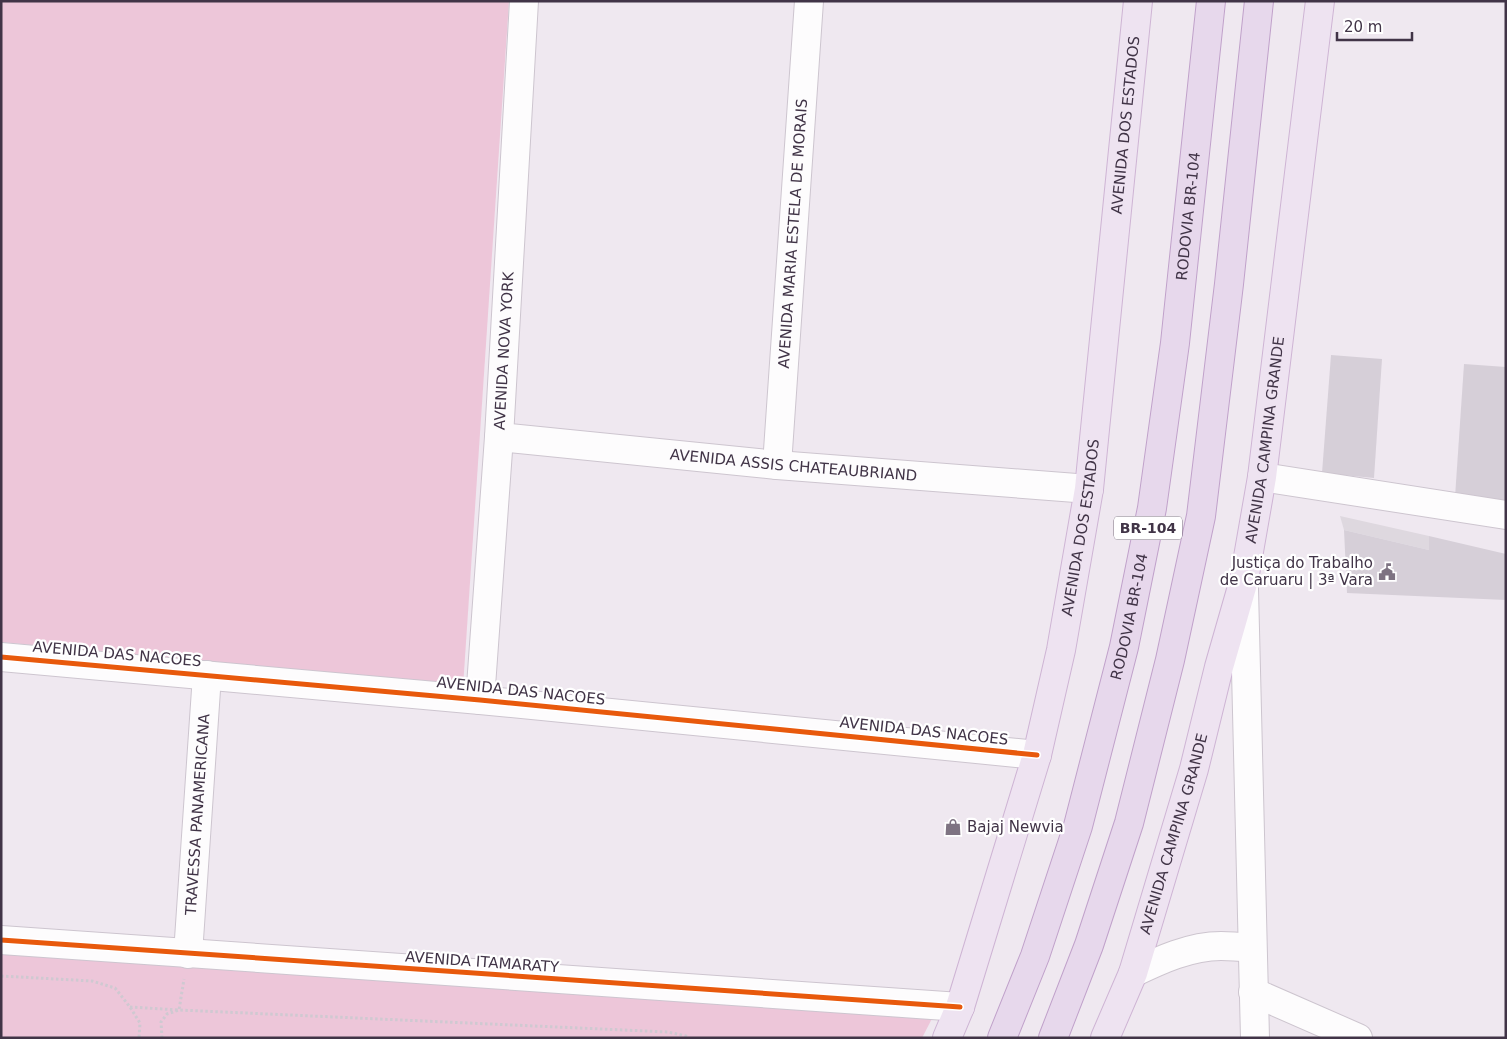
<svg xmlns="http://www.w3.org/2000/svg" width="1507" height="1039" font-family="'DejaVu Sans',sans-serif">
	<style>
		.green { fill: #edc6d9 }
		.parking { fill: #ded8df }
		.building { fill: #d6cfd8 }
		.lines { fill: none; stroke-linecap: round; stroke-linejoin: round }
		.street-casing { stroke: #cdc5cf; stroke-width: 30 }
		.primary-casing { stroke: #ceb4d4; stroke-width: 30 }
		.highway-casing { stroke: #c0a1ca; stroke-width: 30 }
		.path { stroke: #cfc9d1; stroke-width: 3; stroke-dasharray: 2.5 2.5; stroke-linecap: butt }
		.street { stroke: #fdfcfd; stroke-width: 28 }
		.primary { stroke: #eee3f1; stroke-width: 28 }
		.highway { stroke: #e7d8ec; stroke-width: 28 }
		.cycleway-casing { stroke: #fff; stroke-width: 8 }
		.cycleway { stroke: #e8590c; stroke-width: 5 }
		.labels { text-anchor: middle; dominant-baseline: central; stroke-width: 4.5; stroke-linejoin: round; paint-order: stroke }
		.shield { fill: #fff; stroke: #7a717e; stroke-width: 1 }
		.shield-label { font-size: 14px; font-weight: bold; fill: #413447 }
		.street-label { font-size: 15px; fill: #413447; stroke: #fff }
		.poi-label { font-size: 15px; fill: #413447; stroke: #fff; text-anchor: end }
	</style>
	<rect width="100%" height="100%" fill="#efe8f0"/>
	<g class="green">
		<polygon points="1,1 509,1 463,687 1,642"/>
		<polygon points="1,931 938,1007 922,1038 1,1038"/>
	</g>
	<polygon class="parking" points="1340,516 1429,536 1429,550 1344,530"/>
	<g class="building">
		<polygon points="1331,355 1382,359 1374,478 1322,473"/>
		<polygon points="1464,364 1506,367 1506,501 1455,497"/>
		<polygon points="1344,530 1429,550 1429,536 1506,554 1506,600 1347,593"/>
	</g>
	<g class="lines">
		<g class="street-casing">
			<g id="street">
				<path id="s1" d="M499,437L777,465L1089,489"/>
				<path id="s2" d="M777,465L809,1"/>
				<polyline points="1262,477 1506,515"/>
				<polyline points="1244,589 1255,1038"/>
				<polyline points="1,657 480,700 1037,755"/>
				<path id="s3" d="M480,700L499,437L524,1"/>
				<polyline points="1,940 960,1007"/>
				<path id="s4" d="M188,954L207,675"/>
				<path d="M1133,973C1160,960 1190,946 1221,946C1231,946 1242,947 1252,948"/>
				<polyline points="1253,992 1358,1038"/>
			</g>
		</g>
		<g class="primary-casing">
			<g id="primary">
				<path id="s5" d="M947,1038L960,1007L1037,755L1061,650L1089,489L1138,1"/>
				<path id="s6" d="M1105,1038L1133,973L1194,769L1219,667L1244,580L1262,477L1320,1"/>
			</g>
		</g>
		<g class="highway-casing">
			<g id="highway">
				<path id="s7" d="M1002,1038L1035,956L1078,826L1124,647L1152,508L1175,343L1211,1"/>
				<polyline points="1053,1038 1089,945 1129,823 1170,660 1201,516 1229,284 1259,1"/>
			</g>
		</g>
		<g class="path">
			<polyline points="1,976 92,981 115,988 130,1007 140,1023 139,1038"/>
			<polyline points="130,1007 179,1010 184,979"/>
			<polyline points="162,1038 161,1022 167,1014 179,1010 668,1032 686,1036 689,1038"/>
		</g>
		<use href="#street" class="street"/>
		<use href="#primary" class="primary"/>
		<use href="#highway" class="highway"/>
		<g class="cycleway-casing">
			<g id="cycleway">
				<polyline points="1,657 480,700 1037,755"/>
				<polyline points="1,940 960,1007"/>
			</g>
		</g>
		<use href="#cycleway" class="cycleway"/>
	</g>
	<defs>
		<g id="civic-bare" transform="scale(1.35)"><path d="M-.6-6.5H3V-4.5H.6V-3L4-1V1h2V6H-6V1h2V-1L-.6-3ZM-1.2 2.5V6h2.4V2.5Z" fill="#7e7382" stroke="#fff" stroke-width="2.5" paint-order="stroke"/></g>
		<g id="shop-bare" transform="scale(1.35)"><path d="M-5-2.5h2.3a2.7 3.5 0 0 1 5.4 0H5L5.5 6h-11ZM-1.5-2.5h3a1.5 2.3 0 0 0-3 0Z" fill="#7e7382" stroke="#fff" stroke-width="2.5" paint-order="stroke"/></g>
	</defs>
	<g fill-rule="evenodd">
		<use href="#civic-bare" x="1387" y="572"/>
		<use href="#shop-bare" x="953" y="827"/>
	</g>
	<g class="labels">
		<rect class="shield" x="1114" y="516.5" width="68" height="23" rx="4"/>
		<g class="shield-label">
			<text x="1148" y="528">BR-104</text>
		</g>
		<g class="street-label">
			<text stroke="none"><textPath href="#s5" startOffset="934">AVENIDA DOS ESTADOS</textPath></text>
			<text stroke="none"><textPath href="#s7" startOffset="846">RODOVIA BR-104</textPath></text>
			<text stroke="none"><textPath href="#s2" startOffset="232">AVENIDA MARIA ESTELA DE MORAIS</textPath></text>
			<text stroke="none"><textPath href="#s3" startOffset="350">AVENIDA NOVA YORK</textPath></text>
			<text stroke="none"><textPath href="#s6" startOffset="621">AVENIDA CAMPINA GRANDE</textPath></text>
			<text stroke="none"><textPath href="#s1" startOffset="296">AVENIDA ASSIS CHATEAUBRIAND</textPath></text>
			<text stroke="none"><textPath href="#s5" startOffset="529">AVENIDA DOS ESTADOS</textPath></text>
			<text stroke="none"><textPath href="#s7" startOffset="441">RODOVIA BR-104</textPath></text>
			<text transform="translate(117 654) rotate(5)">AVENIDA DAS NACOES</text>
			<text transform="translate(521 691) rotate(6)">AVENIDA DAS NACOES</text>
			<text transform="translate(924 731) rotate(6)">AVENIDA DAS NACOES</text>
			<text stroke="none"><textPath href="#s4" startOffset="140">TRAVESSA PANAMERICANA</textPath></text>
			<text stroke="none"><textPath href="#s6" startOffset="216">AVENIDA CAMPINA GRANDE</textPath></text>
			<text transform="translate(482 962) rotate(4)">AVENIDA ITAMARATY</text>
		</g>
		<g class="poi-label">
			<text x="1373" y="563">Justiça do Trabalho<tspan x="1373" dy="17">de Caruaru | 3ª Vara</tspan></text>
			<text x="967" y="827" text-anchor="start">Bajaj Newvia</text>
		</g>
	</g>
	<rect width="1507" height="1039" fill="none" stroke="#413447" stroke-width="5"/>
	<path d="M1337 32v8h75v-8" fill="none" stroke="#413447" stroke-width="2.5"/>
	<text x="1344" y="32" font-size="15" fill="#413447" stroke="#ffffff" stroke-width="4" paint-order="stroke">20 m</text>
</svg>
